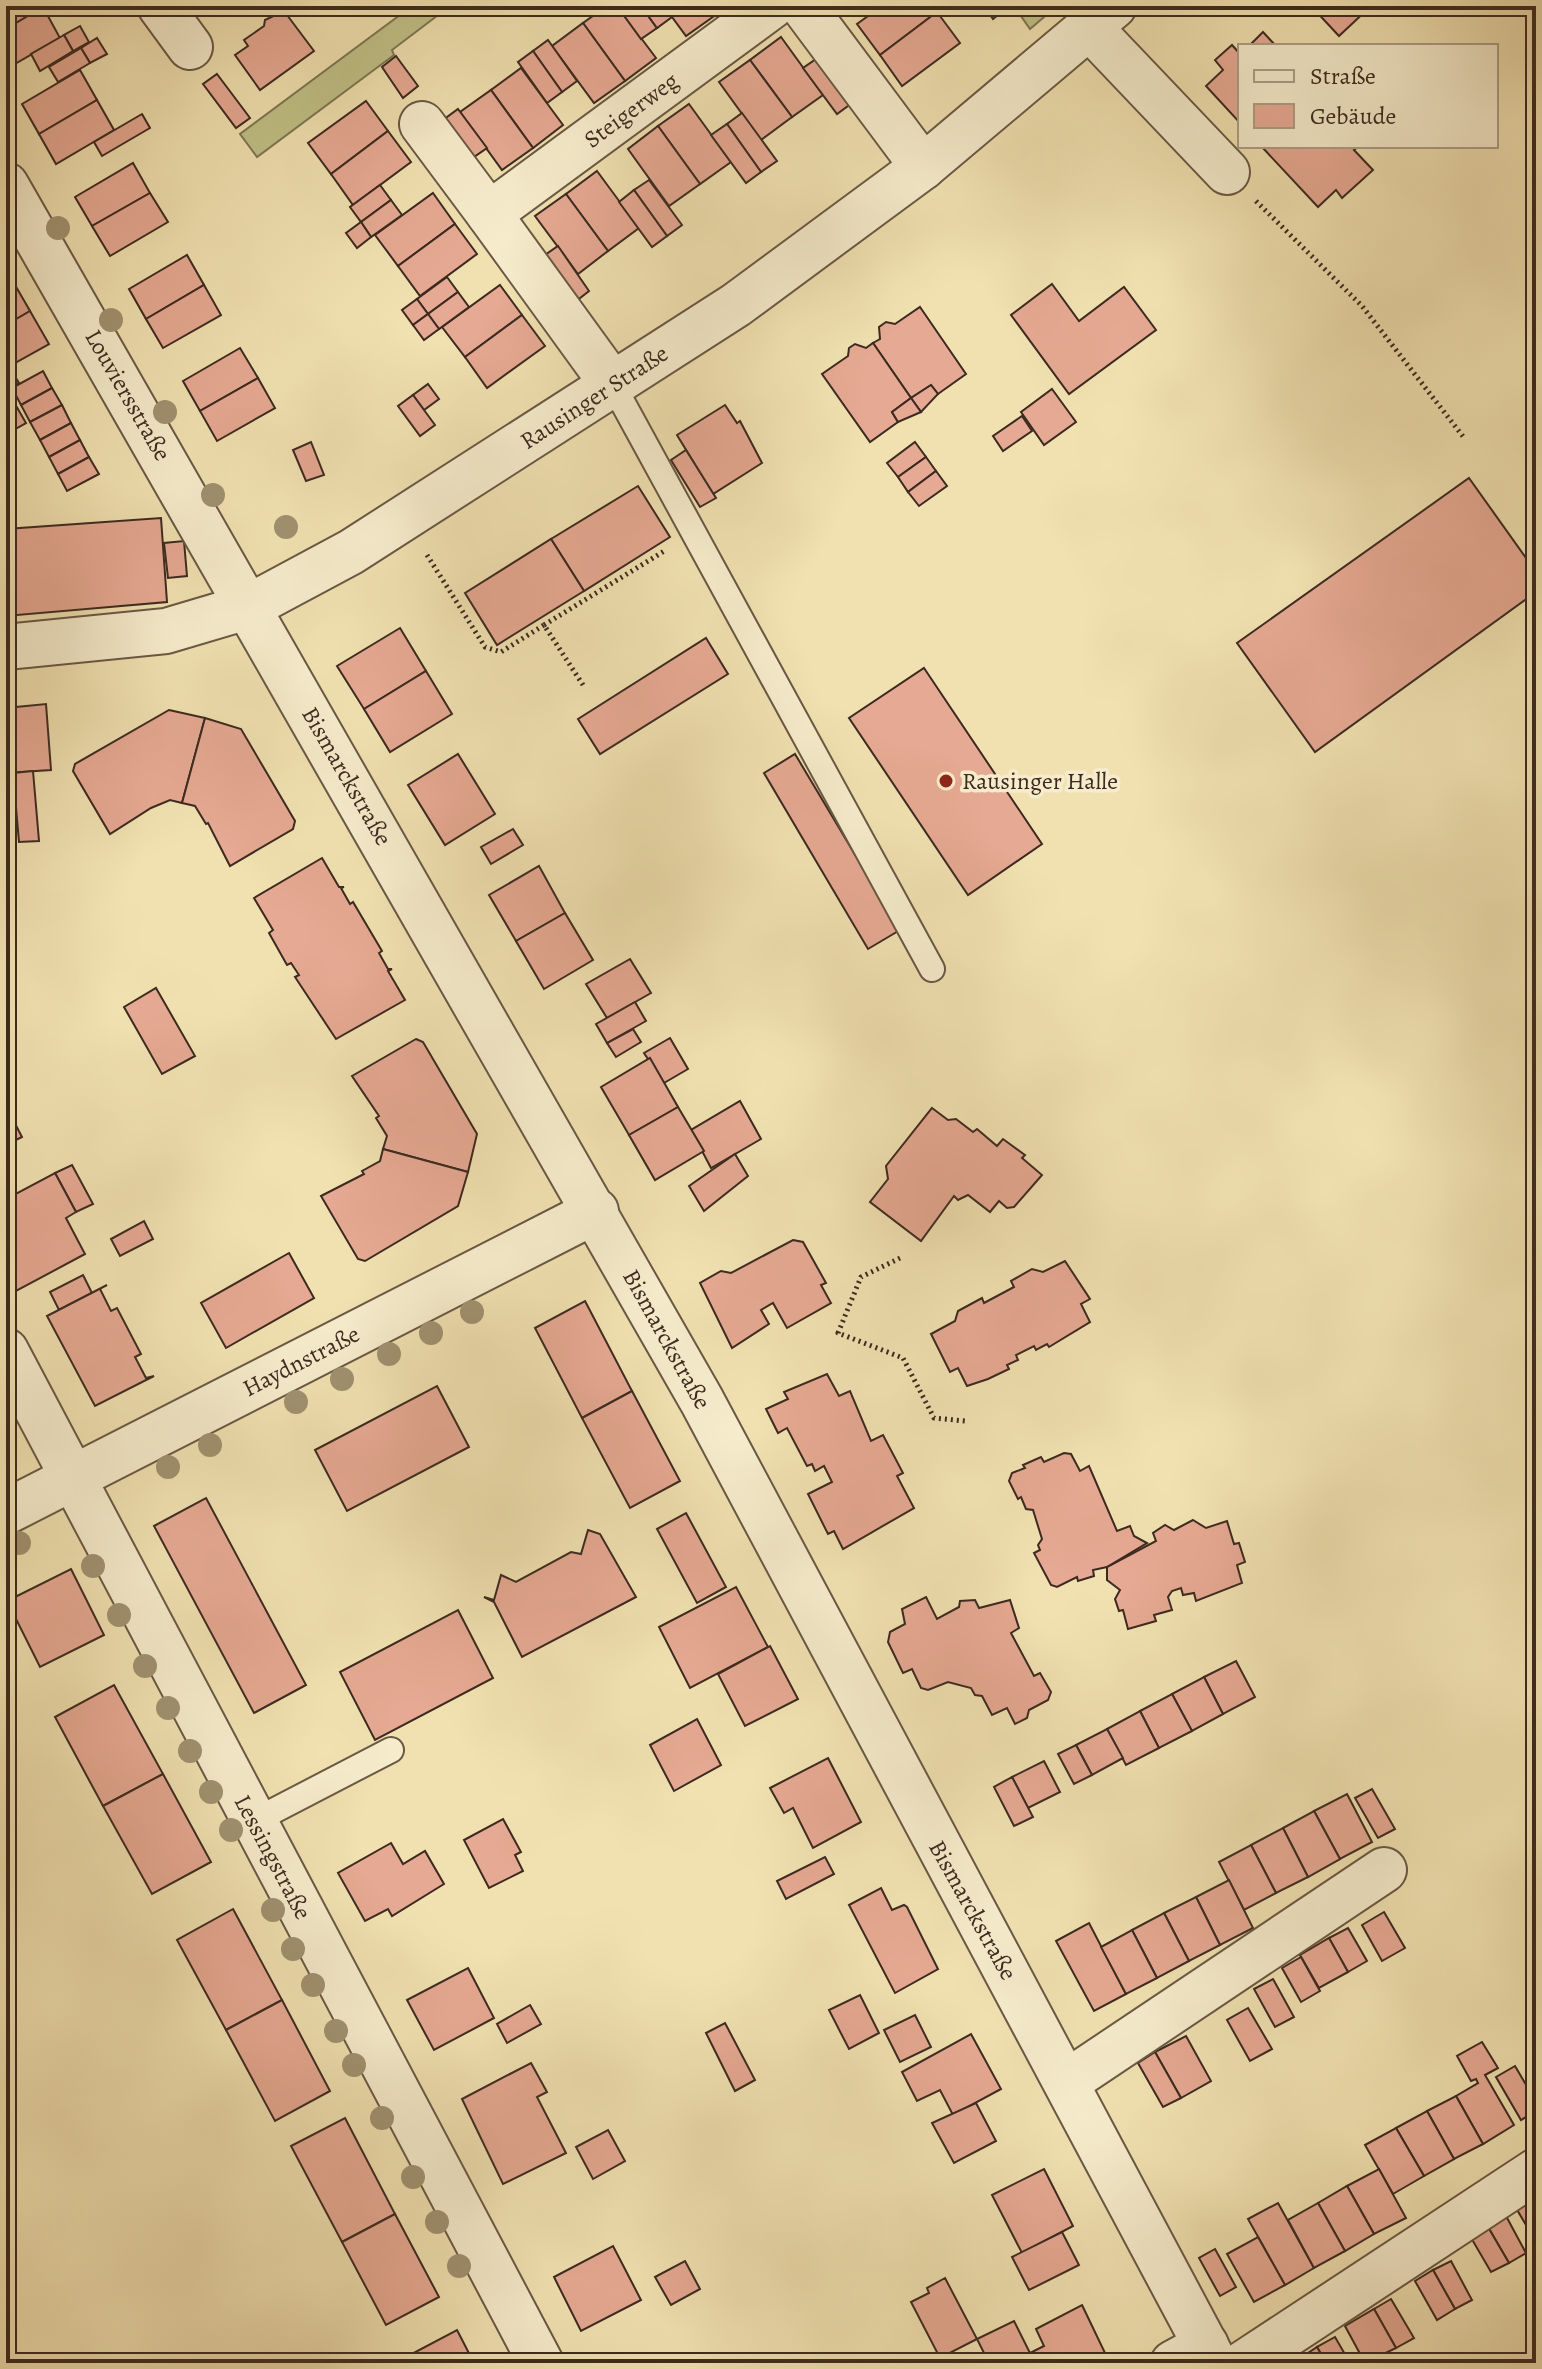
<svg xmlns="http://www.w3.org/2000/svg" width="1542" height="2369" font-family="Alegreya,serif">
	<style>
		.green { fill: #c0c187; stroke: #7e7654; stroke-width: 2 }
		.building { fill: #e6a993; stroke: #3c2a20; stroke-width: 2 }
		.lines { fill: none; stroke-linecap: round; stroke-linejoin: round }
		.lane-casing { stroke: #695844; stroke-width: 28 }
		.street-casing { stroke: #695844; stroke-width: 48 }
		.path { stroke: #3c2a20; stroke-width: 5; stroke-dasharray: 2 4; stroke-linecap: butt }
		.lane { stroke: #f6eccc; stroke-width: 24 }
		.street { stroke: #f6eccc; stroke-width: 44 }
		.tree { fill: #a09170 }
		.poi-dot { fill: #8f2418; stroke: #f6eccc; stroke-width: 3 }
		.labels { text-anchor: middle; dominant-baseline: central; stroke-width: 7; stroke-linejoin: round; paint-order: stroke }
		.street-label { font-size: 24px; fill: #3c2a20; stroke: #f6eccc }
		.poi-label { font-size: 24px; fill: #3c2a20; stroke: #f6eccc; text-anchor: start }
	</style>
	<rect width="100%" height="100%" fill="#f1e1b1"/>
	<filter id="stains"><feTurbulence type="fractalNoise" baseFrequency=".0025" numOctaves="4"/><feColorMatrix values="0 0 0 0 .2 0 0 0 0 .09 0 0 0 0 .02 0 0 0 .5 -.17"/></filter>
	<radialGradient id="worn" r=".72"><stop offset=".6" stop-color="#630" stop-opacity="0"/><stop offset="1" stop-color="#630" stop-opacity=".3"/></radialGradient>
	<g class="green">
		<polygon points="412,6 450,6 392,50 394,55 257,157 240,134"/>
		<polygon points="1014,6 1057,6 1030,29"/>
	</g>
	<g class="building">
		<polygon points="6,6 43,6 43,7 6,29"/>
		<polygon points="199,6 216,6 205,14"/>
		<polygon points="607,6 617,6 656,58 625,81 583,23"/>
		<polygon points="617,6 641,6 657,28 641,39"/>
		<polygon points="641,6 664,6 672,17 657,28"/>
		<polygon points="664,6 711,6 717,14 686,36"/>
		<polygon points="711,6 727,6 717,14"/>
		<polygon points="882,6 933,6 937,12 880,55 857,24"/>
		<polygon points="984,6 1009,6 993,19"/>
		<polygon points="1311,6 1371,6 1339,36"/>
		<polygon points="43,7 60,38 6,69 6,29"/>
		<polygon points="284,11 314,51 260,90 235,55 248,46 244,40 264,26 265,20"/>
		<polygon points="937,12 960,43 902,86 880,55"/>
		<polygon points="583,23 625,81 594,103 552,46"/>
		<polygon points="80,26 89,42 73,51 64,35"/>
		<polygon points="1263,32 1276,46 1249,46"/>
		<polygon points="64,35 73,51 40,71 31,54"/>
		<polygon points="781,37 823,95 792,117 750,60"/>
		<polygon points="97,38 107,54 90,63 81,48"/>
		<polygon points="548,40 577,81 562,92 533,51"/>
		<polygon points="1232,45 1240,54 1240,123 1206,86 1223,70 1215,60"/>
		<polygon points="81,48 90,63 58,82 49,67"/>
		<polygon points="533,51 562,92 547,103 518,62"/>
		<polygon points="396,56 418,86 403,98 382,67"/>
		<polygon points="819,57 852,103 837,114 803,68"/>
		<polygon points="750,60 792,117 761,140 719,82"/>
		<polygon points="521,68 563,125 533,148 491,90"/>
		<polygon points="80,70 97,100 39,134 22,104"/>
		<polygon points="217,74 250,118 236,128 203,84"/>
		<polygon points="491,90 533,148 502,170 460,112"/>
		<polygon points="97,100 114,130 56,164 39,134"/>
		<polygon points="366,101 388,131 331,174 308,143"/>
		<polygon points="689,104 731,162 700,184 658,126"/>
		<polygon points="458,109 487,148 471,159 443,120"/>
		<polygon points="742,113 777,161 761,172 727,124"/>
		<polygon points="142,114 150,128 102,156 94,142"/>
		<polygon points="727,124 761,172 746,183 711,135"/>
		<polygon points="658,126 700,184 669,206 628,149"/>
		<polygon points="388,131 411,162 353,205 331,174"/>
		<polygon points="1261,146 1359,146 1354,150 1373,170 1342,198 1336,190 1318,207"/>
		<polygon points="133,163 150,193 92,226 75,197"/>
		<polygon points="597,171 639,228 608,251 566,194"/>
		<polygon points="649,180 682,225 667,236 634,190"/>
		<polygon points="380,185 391,200 361,222 350,207"/>
		<polygon points="634,190 667,236 652,247 619,202"/>
		<polygon points="150,193 168,222 110,256 92,226"/>
		<polygon points="433,193 455,224 398,266 375,235"/>
		<polygon points="566,194 608,251 578,274 535,216"/>
		<polygon points="391,200 402,215 371,237 361,222"/>
		<polygon points="361,222 371,237 357,248 346,233"/>
		<polygon points="455,224 477,254 420,296 398,266"/>
		<polygon points="558,246 589,291 575,302 542,257"/>
		<polygon points="187,255 204,285 146,319 129,289"/>
		<polygon points="447,277 458,292 428,314 417,299"/>
		<polygon points="11,278 30,311 6,325 6,281"/>
		<polygon points="1052,284 1079,321 1124,287 1156,330 1069,394 1011,315"/>
		<polygon points="204,285 221,315 163,348 146,319"/>
		<polygon points="500,285 522,315 465,357 442,327"/>
		<polygon points="458,292 469,307 439,329 428,314"/>
		<polygon points="417,299 428,314 413,325 402,310"/>
		<polygon points="920,307 966,374 938,394 931,385 911,398 873,343 880,339 879,327 886,322 895,324"/>
		<polygon points="30,311 49,344 6,368 6,325"/>
		<polygon points="428,314 439,329 424,340 413,325"/>
		<polygon points="522,315 545,346 487,388 465,357"/>
		<polygon points="873,343 911,398 892,412 898,422 870,442 822,374 848,356 849,348 855,344 866,348"/>
		<polygon points="240,348 258,378 200,411 183,381"/>
		<polygon points="9,367 19,383 6,390 6,368"/>
		<polygon points="43,371 52,388 21,405 12,388"/>
		<polygon points="258,378 275,408 217,441 200,411"/>
		<polygon points="428,384 439,399 424,410 413,395"/>
		<polygon points="931,385 938,394 921,412 911,398"/>
		<polygon points="52,388 62,405 30,422 21,405"/>
		<polygon points="1052,389 1076,422 1044,445 1021,412"/>
		<polygon points="7,390 26,423 10,432 6,425"/>
		<polygon points="413,395 435,425 420,436 398,406"/>
		<polygon points="911,398 921,412 898,422 892,412"/>
		<polygon points="62,405 71,423 40,440 30,422"/>
		<polygon points="725,405 737,423 740,421 762,463 713,494 677,435"/>
		<polygon points="1022,416 1032,431 1003,451 993,436"/>
		<polygon points="71,423 80,440 49,457 40,440"/>
		<polygon points="80,440 89,457 58,474 49,457"/>
		<polygon points="311,442 324,475 306,481 293,450"/>
		<polygon points="915,442 926,457 898,477 887,463"/>
		<polygon points="686,450 716,498 700,507 671,460"/>
		<polygon points="89,457 99,474 67,491 58,474"/>
		<polygon points="926,457 936,471 908,492 898,477"/>
		<polygon points="936,471 947,486 919,506 908,492"/>
		<polygon points="1469,478 1536,572 1536,592 1315,752 1237,643"/>
		<polygon points="638,486 670,537 584,591 551,539"/>
		<polygon points="161,518 167,602 6,616 6,529"/>
		<polygon points="551,539 584,591 497,645 465,593"/>
		<polygon points="184,541 187,576 168,578 164,543"/>
		<polygon points="400,628 426,671 364,709 337,666"/>
		<polygon points="706,638 728,674 600,754 578,719"/>
		<polygon points="924,668 1042,844 968,895 849,718"/>
		<polygon points="426,671 452,714 390,752 364,709"/>
		<polygon points="46,704 51,770 6,773 6,708"/>
		<polygon points="169,710 205,718 182,803 170,800 151,808 110,834 73,771 75,764"/>
		<polygon points="205,718 241,729 295,821 293,829 230,866 208,823 206,824 195,806 182,803"/>
		<polygon points="458,754 495,814 445,845 408,785"/>
		<polygon points="795,754 900,930 868,949 764,773"/>
		<polygon points="33,771 39,841 19,842 13,773"/>
		<polygon points="513,829 523,845 491,864 481,847"/>
		<polygon points="322,858 339,887 344,887 341,888 350,904 353,902 382,951 379,953 388,969 392,969 388,971 405,1000 336,1039 295,977 299,975 291,963 287,965 269,933 273,930 254,898"/>
		<polygon points="539,866 565,913 516,941 489,895"/>
		<polygon points="565,913 593,960 544,989 516,941"/>
		<polygon points="630,959 651,993 607,1018 586,984"/>
		<polygon points="156,988 195,1056 162,1074 124,1007"/>
		<polygon points="635,1002 646,1021 607,1043 596,1024"/>
		<polygon points="633,1029 641,1042 616,1057 607,1043"/>
		<polygon points="670,1038 688,1069 664,1083 644,1053"/>
		<polygon points="416,1039 423,1042 477,1134 468,1172 383,1149 387,1136 376,1118 379,1116 352,1076"/>
		<polygon points="650,1058 678,1107 629,1135 601,1087"/>
		<polygon points="740,1101 761,1139 711,1168 691,1130"/>
		<polygon points="6,1106 22,1137 6,1145"/>
		<polygon points="678,1107 704,1151 655,1180 629,1135"/>
		<polygon points="932,1108 948,1120 956,1119 973,1132 977,1129 997,1146 1003,1139 1025,1155 1022,1158 1042,1175 1014,1207 1007,1208 999,1201 990,1212 968,1195 958,1200 954,1196 921,1241 870,1202 888,1179 886,1166"/>
		<polygon points="383,1149 468,1172 458,1206 365,1261 358,1259 321,1196 364,1174 362,1171 380,1161"/>
		<polygon points="735,1154 748,1176 704,1211 689,1186"/>
		<polygon points="72,1165 93,1204 76,1212 55,1173"/>
		<polygon points="55,1173 76,1212 66,1218 85,1254 16,1291 6,1273 6,1199"/>
		<polygon points="144,1221 153,1239 120,1256 111,1239"/>
		<polygon points="793,1240 803,1242 826,1283 821,1285 831,1303 787,1328 773,1303 761,1310 769,1324 732,1348 700,1283 721,1271 731,1273"/>
		<polygon points="289,1253 314,1298 226,1348 201,1303"/>
		<polygon points="1065,1261 1090,1299 1081,1304 1090,1322 1049,1347 1047,1344 1036,1350 1034,1346 1016,1355 1018,1360 1007,1365 1009,1369 988,1379 967,1386 958,1368 950,1372 931,1334 955,1321 958,1311 982,1298 984,1303 1014,1287 1011,1281 1032,1269 1043,1272"/>
		<polygon points="83,1275 92,1293 59,1310 50,1292"/>
		<polygon points="107,1285 100,1289 111,1311 117,1308 141,1354 135,1357 146,1378 154,1376 95,1406 47,1316"/>
		<polygon points="585,1301 632,1391 582,1418 535,1328"/>
		<polygon points="827,1374 839,1396 850,1391 871,1441 883,1435 903,1473 897,1476 914,1508 843,1549 834,1531 828,1534 808,1494 832,1482 824,1466 815,1471 812,1464 807,1466 787,1428 778,1433 766,1409 788,1399 784,1392"/>
		<polygon points="437,1386 469,1447 347,1511 315,1450"/>
		<polygon points="632,1391 680,1481 630,1508 582,1418"/>
		<polygon points="1064,1453 1071,1454 1080,1471 1089,1466 1117,1531 1130,1526 1134,1536 1147,1543 1107,1567 1093,1570 1094,1576 1078,1581 1077,1577 1057,1587 1051,1585 1034,1553 1040,1550 1038,1545 1042,1539 1033,1510 1026,1509 1021,1497 1018,1499 1009,1481 1012,1473 1025,1468 1023,1465 1041,1457 1044,1462"/>
		<polygon points="206,1498 306,1685 254,1713 154,1526"/>
		<polygon points="686,1513 726,1587 697,1603 657,1529"/>
		<polygon points="1193,1520 1206,1528 1227,1521 1234,1544 1239,1543 1245,1562 1237,1565 1242,1583 1196,1601 1194,1593 1183,1595 1181,1588 1172,1591 1168,1597 1172,1610 1154,1615 1156,1621 1128,1629 1123,1610 1119,1611 1115,1599 1120,1590 1107,1580 1107,1567 1156,1541 1153,1533 1165,1525 1174,1530"/>
		<polygon points="588,1530 600,1534 636,1597 522,1657 494,1602 484,1597 494,1600 501,1575 516,1582 571,1552 581,1554"/>
		<polygon points="71,1569 104,1635 40,1667 7,1601"/>
		<polygon points="736,1587 768,1647 690,1688 659,1627"/>
		<polygon points="926,1597 937,1619 959,1607 960,1601 975,1600 979,1608 1010,1600 1019,1628 1011,1633 1034,1676 1040,1673 1051,1692 1048,1700 1029,1710 1027,1718 1015,1724 1007,1708 992,1715 982,1696 975,1695 971,1688 948,1682 928,1690 921,1688 912,1669 903,1673 888,1642 890,1632 905,1624 902,1609"/>
		<polygon points="458,1610 493,1678 375,1740 340,1672"/>
		<polygon points="770,1646 798,1699 745,1726 718,1674"/>
		<polygon points="1236,1661 1255,1697 1223,1714 1204,1677"/>
		<polygon points="1204,1677 1223,1714 1192,1731 1172,1694"/>
		<polygon points="114,1685 163,1774 103,1806 55,1717"/>
		<polygon points="1172,1694 1192,1731 1159,1748 1140,1711"/>
		<polygon points="1140,1711 1159,1748 1126,1765 1107,1729"/>
		<polygon points="697,1719 721,1765 674,1791 650,1745"/>
		<polygon points="1107,1729 1123,1758 1092,1775 1076,1745"/>
		<polygon points="1076,1745 1092,1775 1074,1784 1058,1754"/>
		<polygon points="828,1758 861,1822 813,1848 793,1808 784,1813 770,1788"/>
		<polygon points="1044,1761 1060,1792 1028,1808 1012,1777"/>
		<polygon points="163,1774 211,1862 152,1894 103,1806"/>
		<polygon points="1012,1777 1033,1817 1014,1826 994,1787"/>
		<polygon points="1372,1789 1395,1829 1378,1838 1355,1798"/>
		<polygon points="1347,1794 1372,1842 1340,1859 1314,1811"/>
		<polygon points="1314,1811 1340,1859 1308,1877 1283,1828"/>
		<polygon points="503,1819 521,1852 515,1855 523,1871 489,1888 464,1840"/>
		<polygon points="1283,1828 1308,1877 1276,1893 1251,1845"/>
		<polygon points="391,1843 403,1864 425,1851 444,1884 392,1916 388,1909 365,1921 338,1873"/>
		<polygon points="1251,1845 1276,1893 1244,1910 1219,1862"/>
		<polygon points="825,1857 834,1874 786,1899 777,1881"/>
		<polygon points="1229,1880 1253,1928 1220,1945 1196,1897"/>
		<polygon points="881,1888 892,1910 904,1905 907,1907 938,1969 895,1993 849,1905"/>
		<polygon points="1196,1897 1220,1945 1189,1961 1164,1913"/>
		<polygon points="233,1909 282,2000 226,2030 177,1940"/>
		<polygon points="1384,1912 1405,1948 1382,1961 1362,1925"/>
		<polygon points="1164,1913 1189,1961 1157,1978 1132,1930"/>
		<polygon points="1089,1923 1126,1994 1094,2011 1056,1941"/>
		<polygon points="1348,1928 1367,1961 1348,1972 1329,1938"/>
		<polygon points="1132,1930 1157,1978 1126,1994 1101,1947"/>
		<polygon points="1329,1938 1348,1972 1319,1988 1300,1955"/>
		<polygon points="1301,1957 1320,1991 1301,2002 1282,1968"/>
		<polygon points="468,1968 494,2018 434,2050 407,2000"/>
		<polygon points="1273,1979 1294,2017 1275,2027 1254,1989"/>
		<polygon points="860,1995 879,2033 849,2049 829,2010"/>
		<polygon points="282,2000 330,2091 275,2121 226,2030"/>
		<polygon points="530,2005 541,2024 507,2043 497,2024"/>
		<polygon points="1248,2008 1272,2049 1250,2061 1227,2020"/>
		<polygon points="915,2015 931,2047 900,2062 884,2030"/>
		<polygon points="725,2023 755,2080 735,2091 706,2033"/>
		<polygon points="971,2034 1001,2089 953,2115 940,2090 917,2101 902,2072"/>
		<polygon points="1186,2036 1211,2081 1181,2098 1155,2052"/>
		<polygon points="1482,2042 1498,2068 1485,2075 1514,2125 1483,2144 1456,2096 1478,2083 1476,2079 1471,2081 1457,2056"/>
		<polygon points="1155,2052 1181,2098 1163,2107 1138,2063"/>
		<polygon points="531,2063 547,2092 537,2097 566,2153 503,2184 462,2099"/>
		<polygon points="1515,2066 1536,2102 1536,2111 1521,2120 1496,2077"/>
		<polygon points="1456,2096 1483,2144 1454,2159 1427,2111"/>
		<polygon points="976,2103 996,2141 954,2163 932,2123"/>
		<polygon points="1427,2111 1454,2159 1424,2176 1396,2128"/>
		<polygon points="345,2118 395,2214 342,2242 291,2146"/>
		<polygon points="1396,2128 1424,2176 1393,2194 1365,2145"/>
		<polygon points="608,2130 625,2161 593,2179 576,2147"/>
		<polygon points="1044,2169 1073,2226 1022,2253 992,2195"/>
		<polygon points="1379,2169 1406,2218 1374,2234 1347,2186"/>
		<polygon points="1347,2186 1374,2234 1345,2251 1318,2203"/>
		<polygon points="1535,2197 1536,2198 1536,2242 1516,2208"/>
		<polygon points="1278,2203 1314,2268 1285,2285 1248,2219"/>
		<polygon points="1318,2203 1345,2251 1314,2268 1288,2220"/>
		<polygon points="395,2214 439,2297 386,2325 342,2242"/>
		<polygon points="1506,2216 1526,2253 1509,2263 1488,2227"/>
		<polygon points="1488,2227 1509,2263 1491,2272 1470,2236"/>
		<polygon points="1062,2232 1079,2265 1029,2290 1012,2257"/>
		<polygon points="1258,2237 1285,2285 1254,2302 1227,2254"/>
		<polygon points="613,2246 641,2300 581,2331 554,2277"/>
		<polygon points="1215,2249 1236,2287 1220,2296 1199,2258"/>
		<polygon points="685,2261 700,2289 671,2305 655,2277"/>
		<polygon points="1451,2261 1472,2300 1455,2309 1433,2270"/>
		<polygon points="1433,2270 1455,2309 1437,2320 1415,2281"/>
		<polygon points="945,2278 977,2339 940,2358 911,2302 929,2293 927,2288"/>
		<polygon points="1391,2299 1414,2338 1396,2348 1374,2309"/>
		<polygon points="1082,2305 1106,2355 1091,2363 1035,2363 1030,2353 1044,2346 1036,2329"/>
		<polygon points="1374,2309 1396,2348 1365,2363 1345,2326"/>
		<polygon points="1014,2321 1030,2353 1011,2363 989,2363 977,2339"/>
		<polygon points="457,2330 474,2363 409,2363 406,2357"/>
		<polygon points="1335,2337 1350,2363 1326,2363 1317,2347"/>
		<polygon points="1317,2347 1326,2363 1301,2363 1299,2359"/>
	</g>
	<g class="lines">
		<g class="lane-casing">
			<g id="lane">
				<polyline points="613,385 932,969"/>
				<polyline points="254,1821 391,1750"/>
			</g>
		</g>
		<g class="street-casing">
			<g id="street">
				<polyline points="160,6 190,47"/>
				<polyline points="803,6 923,167"/>
				<polyline points="1089,27 1227,172"/>
				<polyline points="422,124 489,214"/>
				<polyline points="6,185 702,1401 1215,2363"/>
				<polyline points="613,385 489,214 772,6"/>
				<polyline points="6,647 166,631 250,606 351,552 736,305 923,167 1114,6"/>
				<polyline points="6,1351 541,2363"/>
				<polyline points="6,1512 596,1211"/>
				<polyline points="1067,2082 1384,1870"/>
				<polyline points="1173,2363 1206,2345"/>
				<polyline points="1244,2363 1536,2171"/>
			</g>
		</g>
		<g class="path">
			<polyline points="1256,201 1362,306 1465,439"/>
			<polyline points="427,555 485,647 501,652 544,625 583,685"/>
			<polyline points="544,625 666,550"/>
			<polyline points="900,1258 861,1277 838,1333 903,1358 934,1418 965,1421"/>
		</g>
		<use href="#lane" class="lane"/>
		<use href="#street" class="street"/>
	</g>
	<g class="tree">
		<circle cx="58" cy="228" r="12"/>
		<circle cx="111" cy="320" r="12"/>
		<circle cx="165" cy="412" r="12"/>
		<circle cx="213" cy="495" r="12"/>
		<circle cx="286" cy="527" r="12"/>
		<circle cx="472" cy="1312" r="12"/>
		<circle cx="431" cy="1333" r="12"/>
		<circle cx="389" cy="1354" r="12"/>
		<circle cx="342" cy="1379" r="12"/>
		<circle cx="296" cy="1402" r="12"/>
		<circle cx="210" cy="1445" r="12"/>
		<circle cx="168" cy="1467" r="12"/>
		<circle cx="19" cy="1543" r="12"/>
		<circle cx="93" cy="1566" r="12"/>
		<circle cx="119" cy="1615" r="12"/>
		<circle cx="145" cy="1666" r="12"/>
		<circle cx="168" cy="1708" r="12"/>
		<circle cx="190" cy="1751" r="12"/>
		<circle cx="211" cy="1792" r="12"/>
		<circle cx="231" cy="1830" r="12"/>
		<circle cx="273" cy="1910" r="12"/>
		<circle cx="293" cy="1949" r="12"/>
		<circle cx="313" cy="1985" r="12"/>
		<circle cx="336" cy="2031" r="12"/>
		<circle cx="354" cy="2065" r="12"/>
		<circle cx="382" cy="2118" r="12"/>
		<circle cx="413" cy="2177" r="12"/>
		<circle cx="437" cy="2222" r="12"/>
		<circle cx="459" cy="2266" r="12"/>
	</g>
	<circle class="poi-dot" cx="946" cy="781" r="8"/>
	<g class="labels">
		<g class="street-label">
			<text transform="translate(631 110) rotate(-36)">Steigerweg</text>
			<text transform="translate(128 395) rotate(60)">Louviersstraße</text>
			<text transform="translate(594 397) rotate(-33)">Rausinger Straße</text>
			<text transform="translate(347 776) rotate(60)">Bismarckstraße</text>
			<text transform="translate(667 1339) rotate(61)">Bismarckstraße</text>
			<text transform="translate(301 1361) rotate(-27)">Haydnstraße</text>
			<text transform="translate(273 1857) rotate(62)">Lessingstraße</text>
			<text transform="translate(973 1910) rotate(61)">Bismarckstraße</text>
		</g>
		<g class="poi-label">
			<text x="962" y="781">Rausinger Halle</text>
		</g>
	</g>
	<rect width="1542" height="2369" fill="none" stroke="#f1e1b1" stroke-width="32"/>
	<rect x="8" y="8" width="1526" height="2353" fill="none" stroke="#3c2a20" stroke-width="4"/>
	<rect x="16" y="16" width="1510" height="2337" fill="none" stroke="#3c2a20" stroke-width="2"/>
	<rect x="1238" y="44" width="260" height="104" fill="#f6eccc" stroke="#ac9e87" stroke-width="2"/>
	<rect x="1254" y="70" width="40" height="12" fill="#f6eccc" stroke="#ac9e87" stroke-width="2"/>
	<text x="1310" y="84" font-size="24" fill="#3c2a20">Straße</text>
	<rect x="1254" y="104" width="40" height="24" fill="#e6a993" stroke="#ac9e87" stroke-width="2"/>
	<text x="1310" y="124" font-size="24" fill="#3c2a20">Gebäude</text>
	<rect width="100%" height="100%" filter="url(#stains)"/>
	<rect width="100%" height="100%" fill="url(#worn)"/>
</svg>
